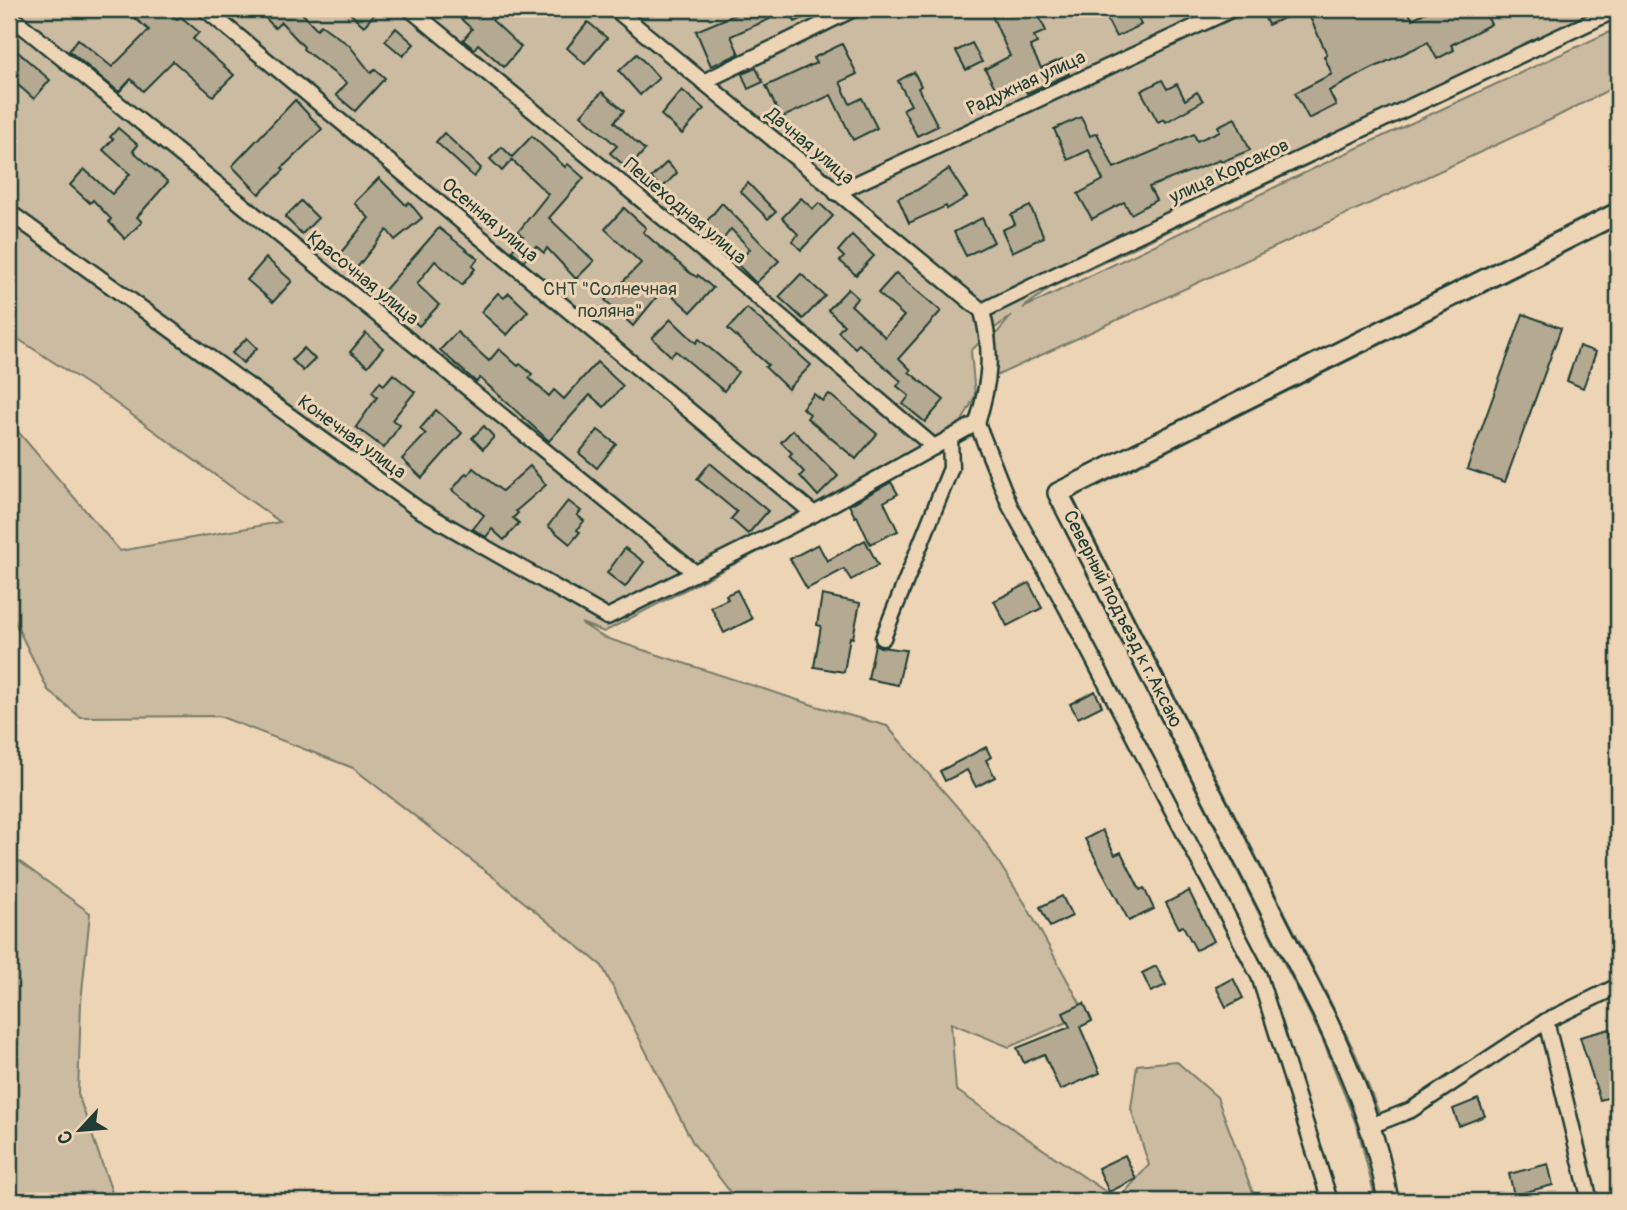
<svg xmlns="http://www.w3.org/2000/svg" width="1627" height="1210" font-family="Pangolin,sans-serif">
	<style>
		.green { fill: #cbbba0; stroke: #757c6a; stroke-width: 2 }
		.building { fill: #b4aa91; stroke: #1f3d34; stroke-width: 2 }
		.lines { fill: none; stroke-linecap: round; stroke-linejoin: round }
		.street-casing { stroke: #1f3d34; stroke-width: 19 }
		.secondary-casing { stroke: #1f3d34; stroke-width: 24 }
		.street { stroke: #edd4b5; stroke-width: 14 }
		.secondary { stroke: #edd4b5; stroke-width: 19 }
		.labels { text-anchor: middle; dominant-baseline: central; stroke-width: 6; stroke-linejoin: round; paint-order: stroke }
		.street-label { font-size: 19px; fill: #1f3d34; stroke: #edd4b5 }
		.park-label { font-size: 19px; fill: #304a3f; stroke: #edd4b5 }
	</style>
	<rect width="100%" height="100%" fill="#edd4b5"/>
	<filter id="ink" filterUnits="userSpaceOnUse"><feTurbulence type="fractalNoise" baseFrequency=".0143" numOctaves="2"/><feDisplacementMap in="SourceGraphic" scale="14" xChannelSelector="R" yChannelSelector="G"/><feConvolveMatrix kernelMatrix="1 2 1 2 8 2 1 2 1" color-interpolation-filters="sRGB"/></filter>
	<g filter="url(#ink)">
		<g class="green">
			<polygon points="9,9 1592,9 1608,21 1050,288 1023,308 1340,156 1618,28 1618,85 1552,119 996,376 996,334 1012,315 990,332 971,351 975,396 950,445 800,530 604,632 581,623 603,637 816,706 887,726 979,832 1026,905 1086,1014 1009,1047 951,1023 956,1090 1118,1200 1149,1165 1131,1109 1137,1065 1176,1061 1217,1097 1256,1201 737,1201 693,1143 602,966 497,880 353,768 219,716 80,717 48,690 9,610 9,421 120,551 280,522 110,399 9,333"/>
			<polygon points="1618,200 1618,205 1080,475 1078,471"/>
			<polygon points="1618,221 1618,226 1088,491 1086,487"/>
			<polygon points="1081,513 1327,995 1356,1055 1379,1113 1373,1109 1077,515"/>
			<polygon points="1065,521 1326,1036 1361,1123 1380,1201 1376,1201 1358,1129 1322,1038 1061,523"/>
			<polygon points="9,854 90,913 81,1002 78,1094 115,1201 9,1201"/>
		</g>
		<g class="building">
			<polygon points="124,9 165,9 177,19 180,16 199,32 193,39 234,75 213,96 173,61 143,91 131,79 119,92 69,51 78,39 112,67 149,30"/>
			<polygon points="257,9 298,9 317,29 321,25 349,45 371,73 375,69 385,78 355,111 336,95 347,83 303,49 304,47 281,22 275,28"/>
			<polygon points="345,9 379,9 364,26"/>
			<polygon points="450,9 502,9 492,20 521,47 504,67 478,44 474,49 463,40 472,29"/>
			<polygon points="737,9 824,9 795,22 790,10 731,36 739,54 711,66 696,31 739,13"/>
			<polygon points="989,9 1029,9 1032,15 1037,12 1046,31 1034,36 1037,43 1030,46 1041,68 1062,59 1069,74 1027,93 1021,83 999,95 985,69 1010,56"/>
			<polygon points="1102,9 1157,9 1138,18 1141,25 1116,37"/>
			<polygon points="1261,9 1304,9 1268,25"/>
			<polygon points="1306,9 1407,9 1412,19 1432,9 1483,9 1491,24 1451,45 1454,50 1437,59 1428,42 1369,70 1329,91 1336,105 1309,119 1295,93 1332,74 1324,56 1327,54"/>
			<polygon points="588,22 607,38 585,64 567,48"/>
			<polygon points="396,28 414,44 403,56 385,41"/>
			<polygon points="972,43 982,62 966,70 956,51"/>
			<polygon points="842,44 857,74 840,82 850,104 862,98 877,128 853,140 831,95 781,118 766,86 816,63 813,58"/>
			<polygon points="18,52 50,80 34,99 9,77 9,63"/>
			<polygon points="637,54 659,78 640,95 619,71"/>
			<polygon points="756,68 763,82 748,89 742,74"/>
			<polygon points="914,72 921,86 918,88 938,126 917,136 903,109 911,105 898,81"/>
			<polygon points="1162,80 1167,89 1177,84 1185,100 1197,92 1203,101 1166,122 1164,119 1158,122 1141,91"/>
			<polygon points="682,90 704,109 682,134 661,115"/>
			<polygon points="602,92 624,111 614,122 645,150 628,169 610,153 617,146 581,115"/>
			<polygon points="295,100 322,129 282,168 284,170 259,194 232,166"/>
			<polygon points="1081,117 1090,136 1097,133 1114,168 1194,134 1197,141 1220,131 1218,126 1235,118 1250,150 1221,162 1220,160 1149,187 1156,200 1131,214 1124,202 1092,219 1078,194 1103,180 1089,150 1068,160 1054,129"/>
			<polygon points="118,128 138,145 133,151 168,182 137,217 142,222 125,239 109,222 111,219 93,200 90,203 70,185 84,169 112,194 130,174 103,150 113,139 110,137"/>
			<polygon points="444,133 481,168 474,177 436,142"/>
			<polygon points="532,136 565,167 568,164 584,178 549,218 594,261 576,279 547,248 544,253 536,246 524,261 512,251 523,236 518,232 548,194 512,160 502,171 490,159 502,147 512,157"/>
			<polygon points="667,162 677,173 662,188 651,178"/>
			<polygon points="949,169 967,197 947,209 946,206 909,223 898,198 917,190"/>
			<polygon points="379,178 406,205 409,202 422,218 395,240 387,230 355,270 338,256 369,218 354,203"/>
			<polygon points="748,183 776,212 768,219 740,191"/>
			<polygon points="801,198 813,209 819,203 833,216 801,250 792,241 798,234 782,218"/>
			<polygon points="301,201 318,218 302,234 285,217"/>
			<polygon points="722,203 779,261 756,283 736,263 750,249 731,229 721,242 702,227"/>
			<polygon points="1030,206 1044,237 1012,252 1002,230 1015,224 1011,215"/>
			<polygon points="624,208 646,228 643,232 690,273 697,277 698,275 713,288 691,312 664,288 633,326 605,300 641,263 605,229"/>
			<polygon points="982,218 994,242 966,256 954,232"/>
			<polygon points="439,228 478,259 472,266 475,269 462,285 435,261 417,284 439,305 419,326 383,292"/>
			<polygon points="852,235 874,256 856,275 840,261 844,257 838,251"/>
			<polygon points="266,258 292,281 273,302 247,280"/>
			<polygon points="896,273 941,311 899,358 911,370 909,372 944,400 925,422 903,404 909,396 897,386 901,381 859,344 855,348 838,332 844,325 828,310 848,289 858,298 851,305 885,337 904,316 878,293"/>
			<polygon points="801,274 825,296 803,319 779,297"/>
			<polygon points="498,293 504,298 509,293 528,311 507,335 481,312"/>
			<polygon points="747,308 811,365 788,389 765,367 768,365 728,329"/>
			<polygon points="1523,314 1561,328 1505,482 1467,469"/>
			<polygon points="671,319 696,343 699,339 738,372 724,391 676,351 671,356 652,338"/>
			<polygon points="457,332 489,361 499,349 518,366 520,364 532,374 529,378 549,396 554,390 564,399 597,362 623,386 604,407 590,395 549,441 480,378 476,382 440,350"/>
			<polygon points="366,333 383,348 368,366 350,352"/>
			<polygon points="247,338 257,348 243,363 232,353"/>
			<polygon points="1579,346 1596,352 1583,388 1567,381"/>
			<polygon points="304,348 315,359 303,371 292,360"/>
			<polygon points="393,374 415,392 392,420 400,425 384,448 356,427 377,397 372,392 380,382 384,385"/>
			<polygon points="814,394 822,401 829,394 877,434 856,459 807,418 810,414 802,408"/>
			<polygon points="436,410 462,433 422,478 402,459 426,434 420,429"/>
			<polygon points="484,426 494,437 483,449 472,438"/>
			<polygon points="598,430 616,444 597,468 579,453"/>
			<polygon points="793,430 838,476 818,496 800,476 804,472 789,456 792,453 781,442"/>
			<polygon points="710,463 768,511 748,534 731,519 737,512 697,479"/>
			<polygon points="530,466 546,485 516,511 518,513 513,518 519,523 504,540 492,529 486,537 473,529 484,515 452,490 466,473 468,475 473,468 502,491"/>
			<polygon points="891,482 898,494 884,502 898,531 870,544 857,516 855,517 849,505"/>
			<polygon points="568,501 581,511 577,515 584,521 577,530 580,532 570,544 548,526"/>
			<polygon points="865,540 878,565 851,580 844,569 807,589 790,559 818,544 827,561"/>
			<polygon points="625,548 644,562 625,587 607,573"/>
			<polygon points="1029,583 1042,608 1007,626 994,601"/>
			<polygon points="737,590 752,619 724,633 711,607 728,599 726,595"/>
			<polygon points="822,595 860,603 853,638 850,637 844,672 814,667 821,626 817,625"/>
			<polygon points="875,644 880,647 906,650 898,685 868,679"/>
			<polygon points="1095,691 1102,706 1078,718 1070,704"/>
			<polygon points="986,747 991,757 986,760 995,777 976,787 967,770 945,781 940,771"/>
			<polygon points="1102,830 1115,855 1121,852 1140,890 1144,888 1154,909 1129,921 1085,839"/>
			<polygon points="1189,891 1214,941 1196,950 1183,926 1179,928 1166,903"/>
			<polygon points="1062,896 1072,916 1050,927 1040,907"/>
			<polygon points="1156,966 1166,985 1151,992 1142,973"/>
			<polygon points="1233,978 1243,998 1226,1007 1216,987"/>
			<polygon points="1084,1003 1092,1021 1080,1027 1100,1073 1060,1090 1044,1054 1024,1063 1017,1048 1070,1027 1063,1013"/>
			<polygon points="1610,1029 1617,1055 1613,1056 1618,1076 1618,1095 1600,1100 1580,1037"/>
			<polygon points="1478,1099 1485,1116 1459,1126 1453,1109"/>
			<polygon points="1125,1155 1136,1179 1109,1192 1098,1168"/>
			<polygon points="1548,1164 1553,1185 1514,1195 1509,1174"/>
		</g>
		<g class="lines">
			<g class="street-casing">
				<g id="street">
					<polyline points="205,9 814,514"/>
					<polyline points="410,9 718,263 934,447"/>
					<polyline points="615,9 982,311"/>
					<polyline points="9,15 694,572"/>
					<polyline points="703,82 854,9"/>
					<polyline points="836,193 1233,9"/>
					<polyline points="9,212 418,509 607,617 814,514 977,423"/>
					<polyline points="977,423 1010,506 1066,607 1259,976 1330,1201"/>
					<path d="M977,423C990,382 993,353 982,311L1127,240L1618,9"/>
					<polyline points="883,638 951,468 950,438"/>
					<polyline points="1546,1021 1590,1201"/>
					<polyline points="1370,1126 1411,1110 1546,1021 1618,986"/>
				</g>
			</g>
			<g class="secondary-casing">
				<path id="secondary" d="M1388,1201C1378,1137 1353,1077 1326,1019L1058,493L1618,213"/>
			</g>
			<use href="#street" class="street"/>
			<use href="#secondary" class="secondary"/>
		</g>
	</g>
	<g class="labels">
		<g class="street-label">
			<text transform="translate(1026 83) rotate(-25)">Радужная улица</text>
			<text transform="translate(810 146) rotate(40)">Дачная улица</text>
			<text transform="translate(1229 171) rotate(-25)">улица Корсаков</text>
			<text transform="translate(685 211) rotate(40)">Пешеходная улица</text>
			<text transform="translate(490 220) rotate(40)">Осенняя улица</text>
			<text transform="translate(363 278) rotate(39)">Красочная улица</text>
			<text transform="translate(352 437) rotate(36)">Конечная улица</text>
			<text transform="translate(1123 619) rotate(63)">Северный подъезд к г.Аксаю</text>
		</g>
		<g class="park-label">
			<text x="610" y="289">СНТ "Солнечная<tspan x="610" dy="22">поляна"</tspan></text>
		</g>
	</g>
	<rect width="1627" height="1210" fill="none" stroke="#edd4b5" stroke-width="35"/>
	<rect x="18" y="18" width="1592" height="1175" fill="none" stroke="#1f3d34" stroke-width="2.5" filter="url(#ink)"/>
	<g transform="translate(80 1130) rotate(244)" stroke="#edd4b5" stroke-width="5" paint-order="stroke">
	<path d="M0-5L12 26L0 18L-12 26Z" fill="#1f3d34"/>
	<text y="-10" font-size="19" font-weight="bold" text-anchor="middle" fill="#1f3d34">С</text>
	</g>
</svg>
